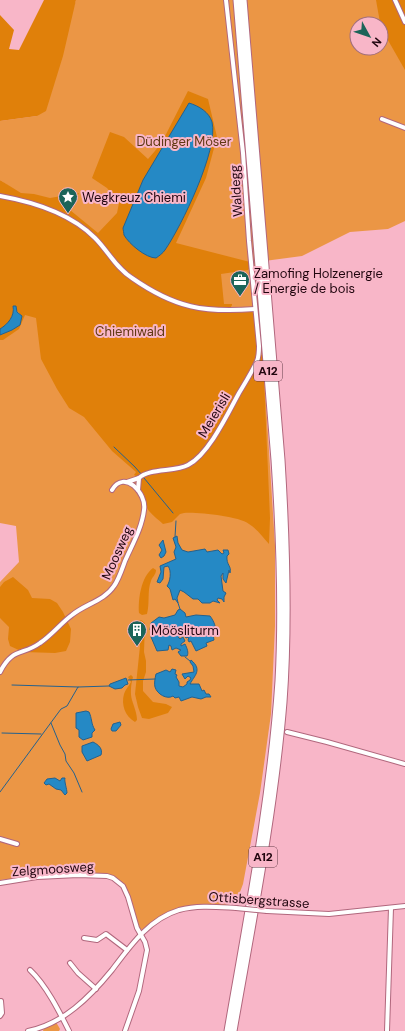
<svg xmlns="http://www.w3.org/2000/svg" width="405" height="1031" font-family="'DM Sans',sans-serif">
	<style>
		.green { fill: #eb9645; fill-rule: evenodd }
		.forest { fill: #e0800a }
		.water { fill: #2589c5; stroke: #24618e }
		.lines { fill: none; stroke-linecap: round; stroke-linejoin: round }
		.stream { stroke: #24618e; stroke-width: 1 }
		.street-casing { stroke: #b1677d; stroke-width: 6 }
		.highway-casing { stroke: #b1677d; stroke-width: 9 }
		.street { stroke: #fff; stroke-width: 4 }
		.highway { stroke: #fff; stroke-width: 7 }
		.street-bridge-casing { stroke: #b1677d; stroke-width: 6; stroke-linecap: butt }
		.street-bridge { stroke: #fff; stroke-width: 4 }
		.labels { text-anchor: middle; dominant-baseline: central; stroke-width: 4; stroke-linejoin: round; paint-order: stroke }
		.shield { fill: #f8b6c8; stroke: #613a46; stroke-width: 1 }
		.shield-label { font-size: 12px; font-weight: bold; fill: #20050e }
		.park-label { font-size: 13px; fill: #603913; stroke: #f8b6c8 }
		.street-label { font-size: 13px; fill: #20050e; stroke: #f8b6c8 }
		.poi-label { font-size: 13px; fill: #20050e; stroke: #f8b6c8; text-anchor: start }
	</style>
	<rect width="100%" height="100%" fill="#f8b6c8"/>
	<g class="green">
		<path d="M76,0H392L405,30V221L388,229L350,232L302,256L257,262L275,545V626L271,714L260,793L243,884L240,892L231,904L168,912L141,930L138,927L128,891L122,883L113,876L95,873H70L0,880V582L19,562L16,526L0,523V219L13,189L0,180V121L37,116ZM357,24H381V48H357Z"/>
		<polygon points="56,1022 60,1029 59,1031 43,1031 44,1028"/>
	</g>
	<g class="forest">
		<polygon points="44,0 76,0 63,56 46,111 37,116 0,121 0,15 14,30 9,49 19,50"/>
		<polygon points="376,0 405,0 405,70 381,28"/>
		<path d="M188,91L208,99L217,137L206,178L176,243L250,262V268L248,270L221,274L224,304H232V305L230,309H221V313H224L252,312L254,313L257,355H263L270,518L269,544C263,537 257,529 249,524C238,516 198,512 184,513L180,514L172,522L163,524C159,520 153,516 149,511C142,501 139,488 138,477L134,475L136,472L112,451L84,417L69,408L57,389L41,359L36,318L25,315L19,329L3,340H0V335L14,329L22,318L21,315L13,306C15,316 8,324 0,329V180L21,193L34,194L50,198L79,193L70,210L98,233L117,213L119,203L107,188L92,178L110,132L124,137L148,159L161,144Z"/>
		<path d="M153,568L156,570C156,575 152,577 151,581C147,591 150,603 147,614L142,615L139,613C138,599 141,577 153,568Z"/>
		<polygon points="13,577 28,590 32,598 50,599 57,603 63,612 71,629 70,642 66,651 55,653 23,652 10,646 8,639 9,627 0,618 0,587 4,582"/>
		<polygon points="137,620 141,620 145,623 144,652 146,661 146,672 143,681 143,691 153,702 166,704 172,707 168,713 149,719 142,718 138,707 135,694 140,646 137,628"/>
		<path d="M131,675L133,677C131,684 130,693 132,700C134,707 137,713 137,720L135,722C125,716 121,705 124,694C125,690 129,686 131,682L128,677Z"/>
	</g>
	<g class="water">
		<path d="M189,103C199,106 209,112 212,122C219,149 181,227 165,250C163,253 159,256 156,258C146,258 129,244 124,235C124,234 123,229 123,228L143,180Z"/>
		<path d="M13,306H16L17,312L22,316L20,325L12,330L0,335V329C8,324 15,316 13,306Z"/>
		<path d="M177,536L178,543L182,550L188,552L205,549L207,552L218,550L222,554L224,553L223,550H228L229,554L227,556C226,565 232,566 230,573L229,570L226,583L223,579V573L221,576L223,591L226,593L224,597V602L222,599L218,598L217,600L220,603L213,601L210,603H202L198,599H193L184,592L180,590L177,598L178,603L175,599L173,600L170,589L167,586C170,582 172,571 168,566L164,567L163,579L160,583L157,582L161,572L160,566L176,559L174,552L176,547L173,538Z"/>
		<polygon points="163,540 166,552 164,556 161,558 159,555 162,550 159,545"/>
		<path d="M180,609L185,613L186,617L196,615L210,616C214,621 216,627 216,633L213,634L214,640L206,643L207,646L196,651L191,641L189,642L188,640L189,637L186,638L182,632V636L178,637L180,639L183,637L185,641L181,644V646L185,644C187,648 189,653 187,656H181L178,652L181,650L176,648L172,650L171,646L169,645L168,650L157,651L151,637L152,633L157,632L158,631L150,630L151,623L159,617L164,618L175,615L178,610Z"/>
		<path d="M191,660C203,670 194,676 190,684H199L202,691L204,690L206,694H209L211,697H206L201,699L192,697L181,701L179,697L175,698L173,696C167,700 157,694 155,687C154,684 155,678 156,674L166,670L170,672L172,669L176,670L175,674L177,675L176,677L179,682V686L183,687L187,684V682L190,680L191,678L188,676L185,679L182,674L194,672L193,666L190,662Z"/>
		<polygon points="126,678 128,684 125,685 122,688 115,689 109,686 110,684"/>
		<path d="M86,711L89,712C92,718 91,724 95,730L92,733V737L83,740L79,737V730L76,728V713Z"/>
		<polygon points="120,722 121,725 116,731 112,731 111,729 113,724"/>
		<path d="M93,742C99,745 103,749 101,755L87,761L82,752V746Z"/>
		<path d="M55,778L60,781L62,778H65C64,781 67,789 67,793L65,795L61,790L56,789L49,784L46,785L44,783L47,779Z"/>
	</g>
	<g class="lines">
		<g class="stream">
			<polyline points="114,447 135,467 142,475"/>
			<polyline points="144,478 173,513"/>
			<polyline points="175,537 176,521"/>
			<polyline points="178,603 180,609"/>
			<polyline points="185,657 190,661"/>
			<polyline points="128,680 155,679"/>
			<polyline points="12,685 78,687"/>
			<polyline points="51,723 60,745 65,754 66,761 74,773 82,792"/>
			<polyline points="2,733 41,734"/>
			<polyline points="0,792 58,713 61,709 67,706 78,687 109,686"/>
		</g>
		<g class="street-casing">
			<g id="street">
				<polyline points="395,0 405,22"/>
				<polyline points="382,119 405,128"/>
				<path d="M0,196C34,202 70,213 95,238C108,251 116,268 132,278C175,308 204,313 255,309"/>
				<polyline points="127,482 139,478"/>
				<path d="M138,490L139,478C149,468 175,472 188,465C209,454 228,413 239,393C245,383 252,372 257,361C259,356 259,351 259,346L249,241L243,153L226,0"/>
				<path d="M0,672C13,647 22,656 40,643C52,635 61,623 72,615C85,604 104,601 114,586C119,579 122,569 125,561C132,545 142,528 144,510C147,493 124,469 112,490"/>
				<polyline points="287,732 327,742 405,764"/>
				<polyline points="0,839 17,844"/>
				<polyline points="0,883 37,877 78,875 107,876 113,878 123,886 128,897 137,928 145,942 147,950 139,991 125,1031"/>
				<polyline points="267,911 329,914 405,906"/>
				<polyline points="84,938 97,940 106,934 127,950"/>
				<polyline points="70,963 78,973 96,989"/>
				<path d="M30,970C46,985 59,1011 69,1031"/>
				<polyline points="0,1016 2,1013 1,1001"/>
				<path d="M28,1031C63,1024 90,997 112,970C130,946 149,919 179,910C198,905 217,907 236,908"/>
				<polyline points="387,1031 391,908"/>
			</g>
		</g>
		<g class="highway-casing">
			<g id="highway">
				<path d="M228,1031C248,915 271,799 279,681C283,607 280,534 275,460L237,0"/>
				<path d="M233,1031C252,922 274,812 283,702C289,621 286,540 281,460L243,0"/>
			</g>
		</g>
		<use href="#street" class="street"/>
		<use href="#highway" class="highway"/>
		<g class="street-bridge-casing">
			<polyline id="street-bridge" points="236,908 267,911"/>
		</g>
		<use href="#street-bridge" class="street-bridge"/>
	</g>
	<defs>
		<g id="sight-pin" transform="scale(1)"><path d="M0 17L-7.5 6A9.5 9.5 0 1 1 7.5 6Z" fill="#1c6459" stroke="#f8b6c8"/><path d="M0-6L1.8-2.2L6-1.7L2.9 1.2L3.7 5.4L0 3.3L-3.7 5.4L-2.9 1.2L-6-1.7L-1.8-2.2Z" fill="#fff"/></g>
		<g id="office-pin" transform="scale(1)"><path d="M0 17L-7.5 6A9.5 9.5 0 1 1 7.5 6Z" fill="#1c6459" stroke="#f8b6c8"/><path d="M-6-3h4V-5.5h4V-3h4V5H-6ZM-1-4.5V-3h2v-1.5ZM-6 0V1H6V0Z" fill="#fff"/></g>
		<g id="building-pin" transform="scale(1)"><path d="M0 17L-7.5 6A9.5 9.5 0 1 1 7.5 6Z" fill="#1c6459" stroke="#f8b6c8"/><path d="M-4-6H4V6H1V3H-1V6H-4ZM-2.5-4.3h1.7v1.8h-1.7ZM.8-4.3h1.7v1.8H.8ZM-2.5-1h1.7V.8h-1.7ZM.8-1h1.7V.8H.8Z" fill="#fff"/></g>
	</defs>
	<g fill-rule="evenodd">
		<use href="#sight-pin" x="68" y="197"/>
		<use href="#office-pin" x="240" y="280"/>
		<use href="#building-pin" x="137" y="630"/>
	</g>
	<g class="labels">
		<g class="shield">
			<rect x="254" y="361" width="28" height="20" rx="3"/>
			<rect x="249" y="847" width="28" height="20" rx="3"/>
		</g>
		<g class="shield-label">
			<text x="268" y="371">A12</text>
			<text x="263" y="857">A12</text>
		</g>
		<g class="park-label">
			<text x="184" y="141">Düdinger Möser</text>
			<text x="130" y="331">Chiemiwald</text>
		</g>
		<g class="street-label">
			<text transform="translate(236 191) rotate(-94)">Waldegg</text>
			<text transform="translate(214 415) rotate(-59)">Meierisli</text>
			<text transform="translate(117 553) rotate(-66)">Moosweg</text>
			<text transform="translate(53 869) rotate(-4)">Zelgmoosweg</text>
			<text transform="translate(259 900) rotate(4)">Ottisbergstrasse</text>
		</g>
		<g class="poi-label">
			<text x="82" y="197">Wegkreuz Chiemi</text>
			<text x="254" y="273">Zamofing Holzenergie<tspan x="254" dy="15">/ Energie de bois</tspan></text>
			<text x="151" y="630">Möösliturm</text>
		</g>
	</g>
	<g transform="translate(369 36) rotate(130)"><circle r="19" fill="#f8b6c8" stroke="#a26f7e"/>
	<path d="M0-3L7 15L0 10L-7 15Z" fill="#1c6459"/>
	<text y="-6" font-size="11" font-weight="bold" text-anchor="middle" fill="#20050e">N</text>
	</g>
</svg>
